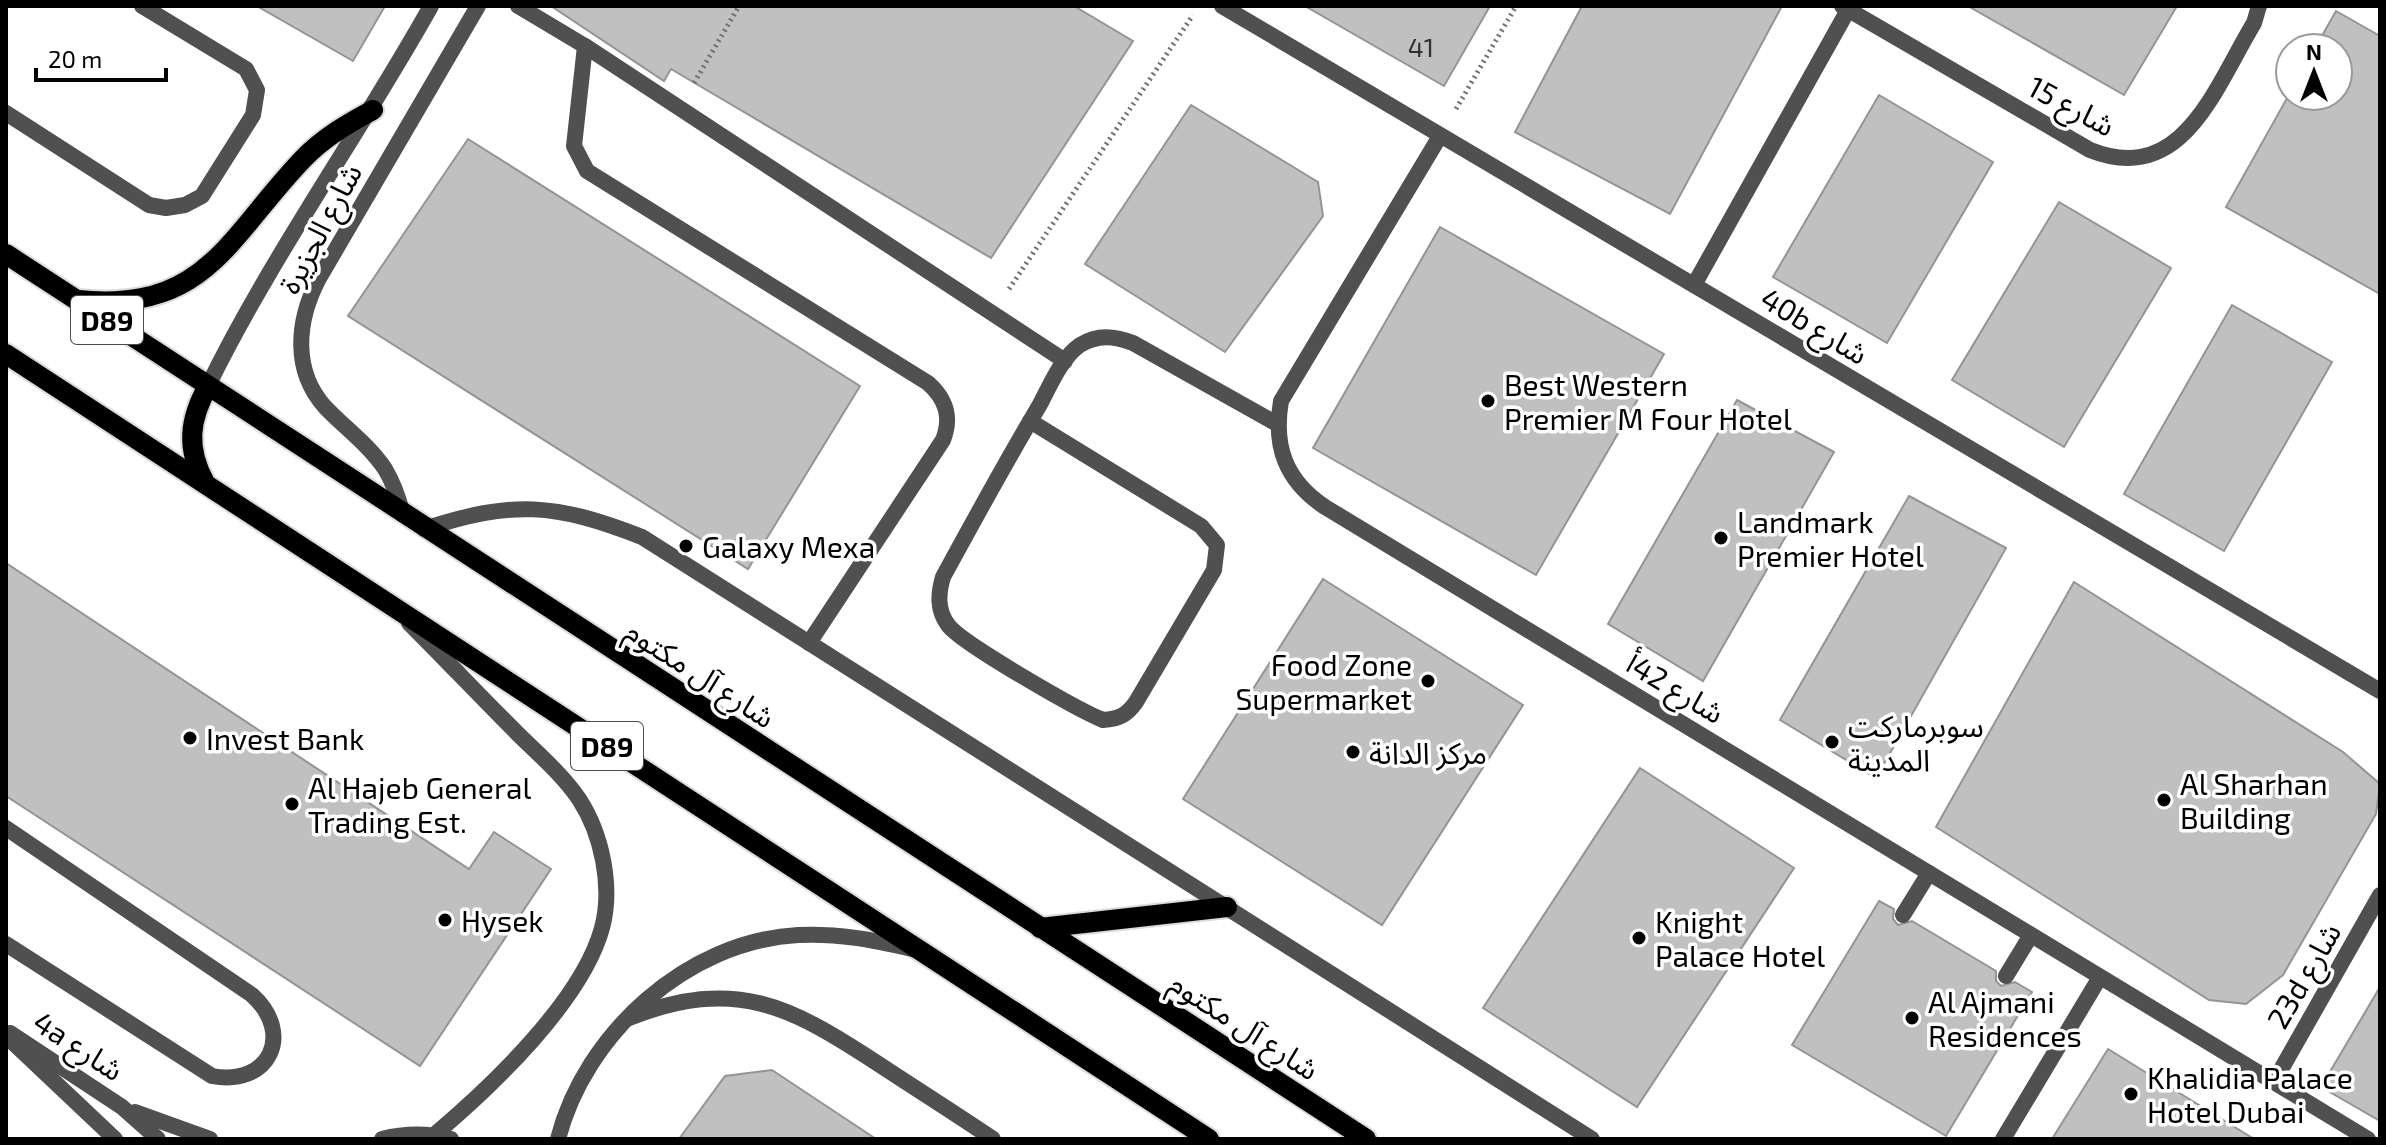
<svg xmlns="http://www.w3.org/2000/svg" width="2386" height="1145" font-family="'Exo 2','Noto Sans Arabic',sans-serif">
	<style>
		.building { fill: #c0c0c0; stroke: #949494; stroke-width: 2 }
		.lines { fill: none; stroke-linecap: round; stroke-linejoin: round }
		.primary-casing { stroke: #dbdbdb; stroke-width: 24 }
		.path { stroke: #727272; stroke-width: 5; stroke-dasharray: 2 4; stroke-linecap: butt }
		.service { stroke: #505050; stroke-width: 16 }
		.minor { stroke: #505050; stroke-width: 16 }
		.tertiary { stroke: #505050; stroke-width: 16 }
		.primary { stroke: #000; stroke-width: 20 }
		.poi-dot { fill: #000; stroke: #fff; stroke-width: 3 }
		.labels { text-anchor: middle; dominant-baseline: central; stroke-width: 7; stroke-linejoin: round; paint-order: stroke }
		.number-label { font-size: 26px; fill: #303030 }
		.shield { fill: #fff; stroke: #4c4c4c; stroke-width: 2 }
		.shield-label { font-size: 28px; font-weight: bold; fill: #000 }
		.street-label { font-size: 30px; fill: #000; stroke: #fff }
		.poi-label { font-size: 30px; fill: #000; stroke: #fff; text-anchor: start }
	</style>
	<rect width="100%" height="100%" fill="#fff"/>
	<g class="building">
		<polygon points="257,6 385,6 353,61"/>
		<polygon points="551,6 1074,6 1133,41 991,258 671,69 664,81"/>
		<polygon points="1305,6 1490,6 1444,86"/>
		<polygon points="1582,6 1782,6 1670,214 1515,132"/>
		<polygon points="1968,6 2177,6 2124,95"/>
		<polygon points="2336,11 2380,36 2380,294 2226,207 2290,93 2290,96 2338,96 2338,48 2315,48"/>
		<polygon points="1879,95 1993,162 1887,343 1773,277"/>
		<polygon points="1191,105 1318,182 1323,216 1225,352 1085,264"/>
		<polygon points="468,139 860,386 748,569 348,316"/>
		<polygon points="2059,202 2171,268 2064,447 1952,380"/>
		<polygon points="1440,227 1664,354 1536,575 1313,448"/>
		<polygon points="2232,305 2332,362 2224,551 2124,494"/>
		<polygon points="1737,400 1834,452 1703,681 1608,624"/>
		<polygon points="1909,496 2006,548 1876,778 1780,720"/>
		<polygon points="6,563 469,869 494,832 551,869 420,1066 6,796"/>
		<polygon points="1323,579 1523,705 1382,925 1183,799"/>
		<polygon points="2074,582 2343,752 2380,784 2376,814 2283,975 2246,1004 2209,1000 1936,827"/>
		<polygon points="1640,768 1794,868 1637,1107 1483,1008"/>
		<polygon points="1879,901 1894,909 1893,919 1898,925 1912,921 1996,971 1996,981 2001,986 2015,982 2032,992 1946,1136 1792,1045"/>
		<polygon points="2380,987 2380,1121 2321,1087"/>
		<polygon points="2108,1049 2254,1139 2052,1139"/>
		<polygon points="772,1070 876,1139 679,1139 725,1076"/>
	</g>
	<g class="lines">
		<g class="primary-casing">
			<g id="primary">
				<polyline points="6,254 1366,1139"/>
				<path d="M78,300C206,313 228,237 303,159C323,138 347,124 373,110"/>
				<polyline points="6,354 1209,1139"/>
				<path d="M205,483C186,448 189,420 208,386"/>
				<polyline points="1040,928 1227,907"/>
			</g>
		</g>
		<g class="path">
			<polyline points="694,83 739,6"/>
			<polyline points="1456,109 1516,6"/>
			<polyline points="1009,289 1193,15"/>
		</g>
		<g class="service">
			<polyline points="518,6 585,46 1065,361"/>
			<path d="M585,46L574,146L587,171L928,383C946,399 952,417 943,440L809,643"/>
			<polyline points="6,113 149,205 166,208 185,205 202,196 253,115 257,90 246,69 142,6"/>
			<path d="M1030,421L1201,526L1217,545L1214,570L1136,702C1127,715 1119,719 1103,720C1078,710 961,643 948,625C937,610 938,594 943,577C974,520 1006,462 1039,406C1050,386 1061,358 1080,345C1098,334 1114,336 1133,343L1277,424"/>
			<path d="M424,529C514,500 554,503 642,537L1592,1139"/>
			<path d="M6,828L252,995C295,1034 269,1087 212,1076L6,944"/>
			<polyline points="1903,915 1929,873"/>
			<polyline points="2006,976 2031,935"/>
			<path d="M629,1018C736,976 790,1006 880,1065C918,1090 956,1114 993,1139"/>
		</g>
		<g class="minor">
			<polyline points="1222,6 2380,691"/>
			<path d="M1842,6L2090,150C2183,187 2215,87 2254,23L2259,6"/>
			<path d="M1440,136L1281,401C1273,447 1286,481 1325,507L2368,1139"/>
			<polyline points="1694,285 1848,10"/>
			<path d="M208,386C271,257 360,133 431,6"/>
			<path d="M403,515C399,499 394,484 385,469C369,445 345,428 325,407C292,370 297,321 318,280L478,6"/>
			<polyline points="10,1033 122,1107 158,1139"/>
			<polyline points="2274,1082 2380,895"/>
			<polyline points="135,1112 210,1139"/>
			<polyline points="2003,1139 2100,977"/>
		</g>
		<g class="tertiary">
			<path d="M409,623C445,659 480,696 516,732C537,753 562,774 579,799C602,834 613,887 602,928C582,1001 491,1087 434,1135"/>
			<polyline points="6,1036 115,1139"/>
			<path d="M382,1139C406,1133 428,1133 451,1139"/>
			<path d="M558,1139C585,1034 687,941 798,935C838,933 873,940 912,949"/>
		</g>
		<use href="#primary" class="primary"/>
	</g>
	<g class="poi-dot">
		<circle cx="1488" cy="401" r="8"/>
		<circle cx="1721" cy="538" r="8"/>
		<circle cx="686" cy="546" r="8"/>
		<circle cx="1428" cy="681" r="8"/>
		<circle cx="190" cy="738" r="8"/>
		<circle cx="1832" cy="742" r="8"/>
		<circle cx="1353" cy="752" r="8"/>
		<circle cx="2164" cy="800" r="8"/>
		<circle cx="292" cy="804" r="8"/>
		<circle cx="445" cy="920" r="8"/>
		<circle cx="1639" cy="938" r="8"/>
		<circle cx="1912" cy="1018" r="8"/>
		<circle cx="2131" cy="1094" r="8"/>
	</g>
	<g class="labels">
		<g class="number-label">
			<text x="1421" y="46">41</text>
		</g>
		<g class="shield">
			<rect x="71" y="296" width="72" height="48" rx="6"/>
			<rect x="571" y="722" width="72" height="48" rx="6"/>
		</g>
		<g class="shield-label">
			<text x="107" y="320">D89</text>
			<text x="607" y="746">D89</text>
		</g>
		<g class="street-label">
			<text transform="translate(2072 105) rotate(28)">شارع 15</text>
			<text transform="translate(319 228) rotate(-62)">شارع الجزيرة</text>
			<text transform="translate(1815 325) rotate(31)">40b شارع</text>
			<text transform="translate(701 673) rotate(33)">شارع آل مكتوم</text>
			<text transform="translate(1676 687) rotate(31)">شارع 42أ</text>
			<text transform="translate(2303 975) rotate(-60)">23d شارع</text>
			<text transform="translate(1245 1025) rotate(33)">شارع آل مكتوم</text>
			<text transform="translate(79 1045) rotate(33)">4a شارع</text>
		</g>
		<g class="poi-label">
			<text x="1504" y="384">Best Western<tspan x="1504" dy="34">Premier M Four Hotel</tspan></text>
			<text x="1737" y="521">Landmark<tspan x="1737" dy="34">Premier Hotel</tspan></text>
			<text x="702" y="546">Galaxy Mexa</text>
			<text x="1412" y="664" text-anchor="end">Food Zone<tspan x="1412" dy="34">Supermarket</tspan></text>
			<text x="1848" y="725">سوبرماركت<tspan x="1848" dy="34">المدينة</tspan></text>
			<text x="206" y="738">Invest Bank</text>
			<text x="1369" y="752">مركز الدانة</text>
			<text x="2180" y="783">Al Sharhan<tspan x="2180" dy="34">Building</tspan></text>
			<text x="308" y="787">Al Hajeb General<tspan x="308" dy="34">Trading Est.</tspan></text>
			<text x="461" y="920">Hysek</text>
			<text x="1655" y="921">Knight<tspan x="1655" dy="34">Palace Hotel</tspan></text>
			<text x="1928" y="1001">Al Ajmani<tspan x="1928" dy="34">Residences</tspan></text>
			<text x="2147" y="1077">Khalidia Palace<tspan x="2147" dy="34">Hotel Dubai</tspan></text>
		</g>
	</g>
	<rect width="2386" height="1145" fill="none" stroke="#000000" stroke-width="16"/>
	<g transform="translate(2314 72)"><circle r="38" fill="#ffffff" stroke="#999999" stroke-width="2"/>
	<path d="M0-6L14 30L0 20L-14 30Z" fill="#000000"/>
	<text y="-12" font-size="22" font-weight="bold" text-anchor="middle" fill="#000000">N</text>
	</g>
	<path d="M36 68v12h130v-12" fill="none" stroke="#000000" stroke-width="4"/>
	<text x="48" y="68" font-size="24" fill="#000000" stroke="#ffffff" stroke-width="6" paint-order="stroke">20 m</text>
</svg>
